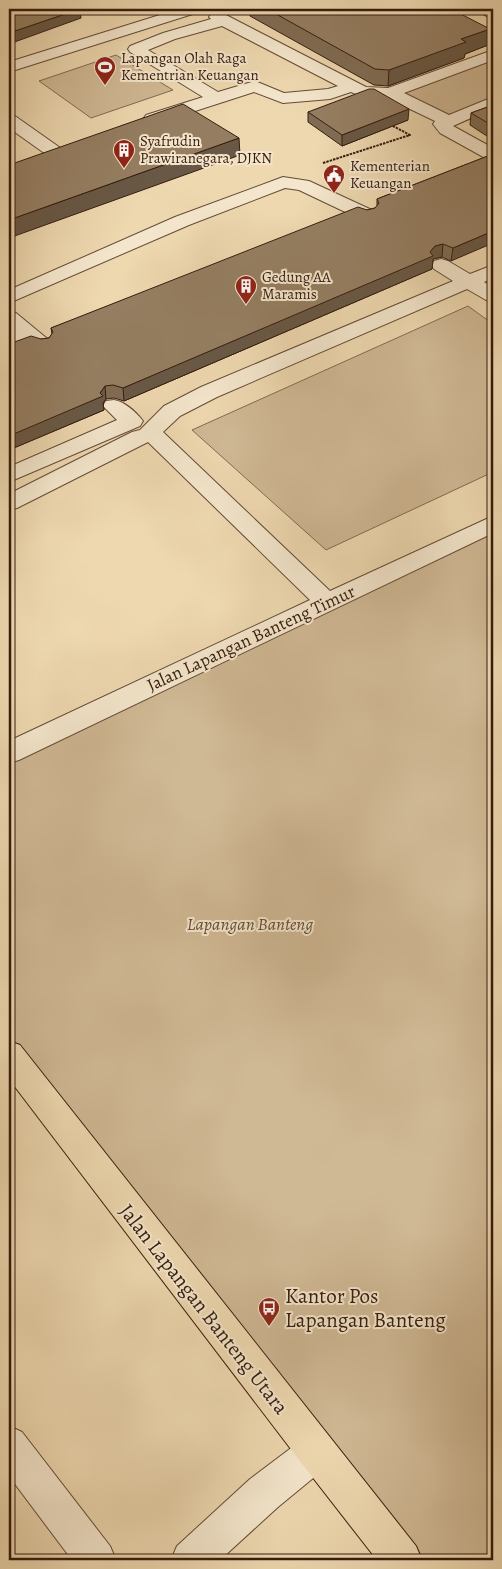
<svg xmlns="http://www.w3.org/2000/svg" width="502" height="1569" font-family="Alegreya,serif">
	<style>
		.green { fill: #cfb894; stroke: #826a51 }
		.lines { fill: none; stroke-linecap: round; stroke-linejoin: round }
		.minor-casing { stroke: #634b36; stroke-width: 2 }
		.major-casing { stroke: #351c0e; stroke-width: 2 }
		.path { stroke: #351c0e; stroke-width: 2; stroke-dasharray: 2.5 1; stroke-linecap: butt }
		.minor { fill: #f4e6cc; fill-rule: evenodd }
		.major { fill: #eed8b0; fill-rule: evenodd }
		.wall { fill: #806c54; stroke: #351c0e }
		.shaded-wall { fill: #685845; stroke: #351c0e }
		.building { fill: #957e62; stroke: #351c0e }
		.labels { text-anchor: middle; dominant-baseline: central; stroke-width: 4; stroke-linejoin: round; paint-order: stroke }
		.far-poi-label { font-size: 15px; fill: #351c0e; stroke: #f4e6cc; text-anchor: start }
		.street-label { font-size: 18px; fill: #351c0e; stroke: #f4e6cc }
		.park-label { font-size: 18px; font-style: italic; fill: #634b36; stroke: #f4e6cc }
		.near-poi-label { font-size: 21px; fill: #351c0e; stroke: #f4e6cc; text-anchor: start }
		.near-street-label { font-size: 21px; fill: #351c0e; stroke: #f4e6cc }
	</style>
	<rect width="100%" height="100%" fill="#eed8b0"/>
	<filter id="stains"><feTurbulence type="fractalNoise" baseFrequency=".004" numOctaves="4"/><feColorMatrix values="0 0 0 0 .2 0 0 0 0 .09 0 0 0 0 .02 0 0 0 .5 -.17"/></filter>
	<radialGradient id="worn" r=".72"><stop offset=".6" stop-color="#630" stop-opacity="0"/><stop offset="1" stop-color="#630" stop-opacity=".3"/></radialGradient>
	<g class="green">
		<polygon points="116,55 173,90 91,118 39,81"/>
		<polygon points="493,58 493,110 456,125 403,93"/>
		<polygon points="468,306 493,324 493,472 326,550 192,430"/>
		<polygon points="493,524 493,1560 397,1560 9,1055 9,753"/>
	</g>
	<g class="lines">
		<g class="minor-casing">
			<g id="minor">
				<polygon points="179,9 202,9 199,12 9,72 9,62"/>
				<path d="M215,9H239L237,12L226,15L366,87L388,88L493,50V60L404,93L449,115L493,97V108L453,126L493,148V160L487,159L440,133L433,124L435,121L387,98L363,97L351,92L330,99L283,103L254,92L158,123H146L143,119L146,115L203,97L130,52L128,49L130,46L163,33L211,19L209,17ZM222,26L338,86L328,89L284,93L255,81L218,92L148,50L175,39Z"/>
				<polygon points="476,9 493,9 493,19 479,12"/>
				<polygon points="9,115 15,116 59,147 62,151 59,155 53,156 47,155 9,128"/>
				<polygon points="283,177 309,181 374,211 376,215 374,219 367,221 360,219 299,190 285,188 189,225 9,303 9,290 175,217"/>
				<polygon points="441,259 448,261 470,274 493,265 493,278 484,282 493,288 493,302 486,300 467,289 217,397 180,416 163,432 330,591 493,516 493,533 19,760 9,763 9,741 310,600 148,442 17,508 9,510 9,494 132,432 140,430 164,406 201,387 453,281 434,269 431,265 434,261"/>
				<path d="M9,311L16,313L50,341L53,345L50,349C39,352 34,348 26,341L16,349L9,351V335L14,331L9,327Z"/>
				<path d="M114,400C125,402 136,412 143,421L140,426L9,482V467L117,420L103,406L106,401Z"/>
				<polygon points="9,1426 22,1432 110,1546 116,1560 72,1560 9,1476"/>
				<polygon points="316,1433 329,1439 335,1452 329,1465 278,1507 220,1560 171,1560 177,1546 250,1479 303,1439"/>
			</g>
		</g>
		<g class="major-casing">
			<polygon id="major" points="9,1041 20,1045 416,1546 422,1560 377,1560 303,1465 9,1079"/>
		</g>
		<polyline class="path" points="323,163 410,135 393,126"/>
		<use href="#minor" class="minor"/>
		<use href="#major" class="major"/>
	</g>
	<g class="wall">
		<polygon points="250,9 451,9 488,45 465,54 464,58 388,86 374,85 250,16"/>
		<polygon points="493,105 493,140 470,125 471,113"/>
		<polygon points="308,112 408,120 342,146 308,122"/>
		<polygon points="493,154 451,261 442,257 433,259 433,260 432,269 124,401 114,398 106,399 103,403 104,410 9,450 9,344 49,338 52,334 51,328 367,210 375,208 377,206 377,199"/>
	</g>
	<g class="shaded-wall">
		<polygon points="80,9 81,18 9,44 9,33"/>
		<polygon points="490,29 488,45 465,54 464,58 388,86 389,70 461,39"/>
		<polygon points="409,109 408,120 342,146 342,135"/>
		<polygon points="239,138 240,155 9,238 9,220"/>
		<polygon points="493,231 493,243 451,261 453,248"/>
		<polygon points="443,244 442,257 433,259 433,260 432,269 124,401 123,388 430,252 435,246"/>
		<polygon points="105,386 106,399 103,403 104,410 9,450 9,436 100,393"/>
	</g>
	<g class="building">
		<polygon points="9,9 80,9 9,33"/>
		<polygon points="267,9 451,9 490,29 461,39 466,42 389,70 375,69"/>
		<polygon points="369,89 374,89 409,109 342,135 308,112"/>
		<polygon points="183,104 239,138 9,220 9,165"/>
		<polygon points="493,105 493,126 471,113"/>
		<polygon points="493,154 493,231 453,248 443,244 435,246 430,252 433,256 123,388 113,385 105,386 100,393 103,396 9,436 9,344 31,336 41,339 49,338 53,332 51,328 358,207 367,210 375,208 379,203 377,199"/>
	</g>
	<defs>
		<g id="stadium-pin" transform="scale(1.125)"><path d="M0 17L-7.5 6A9.5 9.5 0 1 1 7.5 6Z" fill="#8f2418" stroke="#f4e6cc"/><path d="M0-5a6.5 5 0 1 0 0 10a6.5 5 0 1 0 0-10ZM-3.5-1.8h7v3.6h-7Z" fill="#fff"/></g>
		<g id="building-pin" transform="scale(1.125)"><path d="M0 17L-7.5 6A9.5 9.5 0 1 1 7.5 6Z" fill="#8f2418" stroke="#f4e6cc"/><path d="M-4-6H4V6H1V3H-1V6H-4ZM-2.5-4.3h1.7v1.8h-1.7ZM.8-4.3h1.7v1.8H.8ZM-2.5-1h1.7V.8h-1.7ZM.8-1h1.7V.8H.8Z" fill="#fff"/></g>
		<g id="civic-pin" transform="scale(1.125)"><path d="M0 17L-7.5 6A9.5 9.5 0 1 1 7.5 6Z" fill="#8f2418" stroke="#f4e6cc"/><path d="M-.6-6.5H3V-4.5H.6V-3L4-1V1h2V6H-6V1h2V-1L-.6-3ZM-1.2 2.5V6h2.4V2.5Z" fill="#fff"/></g>
		<g id="bus-pin" transform="scale(1.125)"><path d="M0 17L-7.5 6A9.5 9.5 0 1 1 7.5 6Z" fill="#8f2418" stroke="#f4e6cc"/><path d="M-5-6H5V4H4V6H2V4H-2V6H-4V4H-5ZM-3.5-4V0h7V-4ZM-3.5 1.2v1.5H-2V1.2ZM2 1.2v1.5H3.5V1.2Z" fill="#fff"/></g>
	</defs>
	<g fill-rule="evenodd">
		<use href="#stadium-pin" x="105" y="67"/>
		<use href="#building-pin" x="124" y="150"/>
		<use href="#civic-pin" x="334" y="175"/>
		<use href="#building-pin" x="246" y="286"/>
		<use href="#bus-pin" x="269" y="1308"/>
	</g>
	<g class="labels">
		<g class="far-poi-label">
			<text x="121" y="58">Lapangan Olah Raga<tspan x="121" dy="17">Kementrian Keuangan</tspan></text>
			<text x="140" y="141">Syafrudin<tspan x="140" dy="17">Prawiranegara, DJKN</tspan></text>
			<text x="350" y="166">Kementerian<tspan x="350" dy="17">Keuangan</tspan></text>
			<text x="262" y="277">Gedung AA<tspan x="262" dy="17">Maramis</tspan></text>
		</g>
		<g class="street-label">
			<text transform="translate(251 638) rotate(-25)">Jalan Lapangan Banteng Timur</text>
		</g>
		<g class="park-label">
			<text x="250" y="924">Lapangan Banteng</text>
		</g>
		<g class="near-poi-label">
			<text x="285" y="1296">Kantor Pos<tspan x="285" dy="24">Lapangan Banteng</tspan></text>
		</g>
		<g class="near-street-label">
			<text transform="translate(204 1309) rotate(52)">Jalan Lapangan Banteng Utara</text>
		</g>
	</g>
	<rect width="502" height="1569" fill="none" stroke="#eed8b0" stroke-width="30"/>
	<rect x="10" y="10" width="482" height="1549" fill="none" stroke="#351c0e" stroke-width="2.5"/>
	<rect x="15" y="15" width="472" height="1539" fill="none" stroke="#351c0e"/>
	<rect width="100%" height="100%" filter="url(#stains)"/>
	<rect width="100%" height="100%" fill="url(#worn)"/>
</svg>
